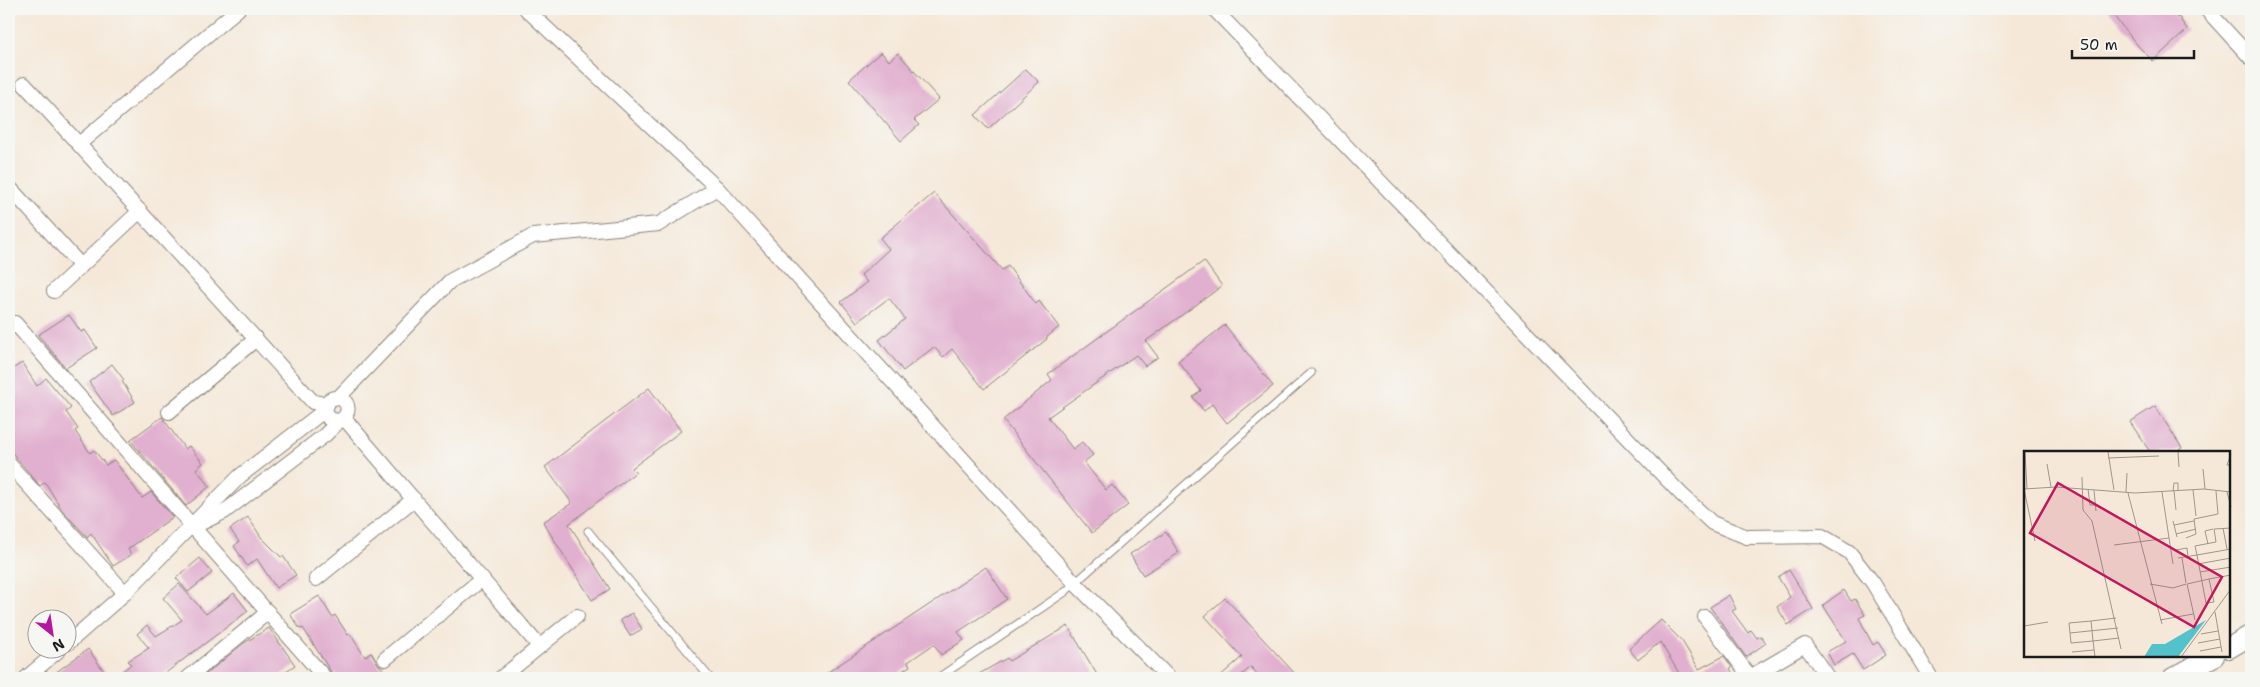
<svg xmlns="http://www.w3.org/2000/svg" width="2260" height="687" font-family="'Shantell Sans',sans-serif">
	<style>
		.building { fill: #e1afcf }
		.lines { fill: none; stroke-linecap: round; stroke-linejoin: round }
		.lane-casing { stroke: #88827a; stroke-width: 9 }
		.street-casing { stroke: #88827a; stroke-width: 16 }
		.secondary-casing { stroke: #88827a; stroke-width: 22 }
		.lane { stroke: #fff; stroke-width: 7 }
		.street { stroke: #fff; stroke-width: 14 }
		.secondary { stroke: #fff; stroke-width: 20 }
		.inset-road { fill: none; stroke: #9e968d; stroke-width: 1 }
		.view { fill: #c2185b; fill-opacity: 0.15; stroke: #c2185b; stroke-width: 2.5 }
		.inset-edge { fill: none; stroke: #1c1c1c; stroke-width: 2.5 }
	</style>
	<rect width="100%" height="100%" fill="#f6f6f2"/>
	<filter id="ink" filterUnits="userSpaceOnUse"><feTurbulence type="fractalNoise" baseFrequency=".02" numOctaves="2"/><feDisplacementMap in="SourceGraphic" scale="10" xChannelSelector="R" yChannelSelector="G"/><feConvolveMatrix kernelMatrix="1 2 1 2 8 2 1 2 1" color-interpolation-filters="sRGB"/></filter>
	<filter id="wash" filterUnits="userSpaceOnUse"><feTurbulence type="fractalNoise" baseFrequency=".0096" numOctaves="4" result="noise"/><feDisplacementMap in="SourceGraphic" scale="20" xChannelSelector="R" yChannelSelector="G"/><feGaussianBlur stdDeviation="1.12" result="paint"/><feColorMatrix in="noise" values="0 0 0 0 0 0 0 0 0 0 0 0 0 0 0 0 0 1.4 0 .05"/><feComposite in="paint" operator="in"/></filter>
	<g filter="url(#wash)">
		<rect width="100%" height="100%" fill="#f5e8d8"/>
		<g id="blocks">
			<g class="building">
				<polygon points="2108,9 2169,9 2177,18 2179,17 2187,30 2153,61 2139,47"/>
				<polygon points="881,52 889,61 898,53 939,99 914,120 919,125 901,141 849,80"/>
				<polygon points="1026,69 1039,82 988,129 975,115"/>
				<polygon points="934,193 1002,270 1008,266 1036,304 1039,301 1059,327 1046,338 1047,339 984,389 952,349 943,357 934,347 903,371 879,340 905,319 889,298 857,322 841,302 867,282 861,275 889,249 880,238"/>
				<polygon points="1204,261 1222,286 1146,341 1158,357 1145,366 1136,355 1048,417 1073,449 1082,442 1093,455 1084,462 1106,490 1112,485 1128,505 1092,533 1003,420 1052,380 1048,374"/>
				<polygon points="69,315 81,332 85,330 97,348 66,368 38,335"/>
				<polygon points="1225,325 1273,386 1227,423 1212,404 1204,411 1193,397 1201,391 1178,361"/>
				<polygon points="22,363 37,386 46,378 71,408 66,412 78,429 75,431 90,453 94,450 106,465 114,460 142,498 151,492 173,517 128,549 131,555 113,566 91,533 87,537 62,510 45,482 40,486 9,449 9,371"/>
				<polygon points="112,364 124,380 122,381 135,402 113,416 89,382"/>
				<polygon points="649,388 681,431 632,468 636,472 569,524 610,589 592,600 543,522 572,503 545,467"/>
				<polygon points="2155,406 2182,448 2175,452 2150,452 2130,422"/>
				<polygon points="162,417 185,449 189,446 203,463 196,469 210,486 186,506 130,440"/>
				<polygon points="248,517 261,537 281,557 283,556 296,575 276,588 257,559 247,566 234,546 239,542 230,529"/>
				<polygon points="1166,532 1179,553 1143,575 1130,554"/>
				<polygon points="200,558 212,573 188,592 176,578"/>
				<polygon points="986,567 1007,599 958,632 964,640 941,655 934,644 908,662 910,666 891,678 819,678"/>
				<polygon points="1789,570 1813,609 1788,625 1777,607 1790,597 1778,577"/>
				<polygon points="179,584 206,614 234,593 248,611 159,678 114,678 131,664 128,661 149,648 137,634 147,625 156,636 182,620 163,598"/>
				<polygon points="1844,590 1851,601 1855,599 1865,615 1859,618 1873,645 1878,642 1886,655 1863,670 1853,654 1834,665 1827,652 1846,641 1823,605"/>
				<polygon points="1729,595 1736,609 1732,611 1748,633 1751,630 1757,638 1761,636 1766,643 1746,657 1710,607"/>
				<polygon points="319,596 332,617 335,615 348,635 350,634 365,657 371,652 378,664 391,678 340,678 336,673 333,675 303,628 300,629 290,614"/>
				<polygon points="1225,598 1299,678 1261,678 1251,667 1238,678 1218,678 1242,657 1205,616"/>
				<polygon points="632,613 642,629 630,636 620,620"/>
				<polygon points="1661,620 1682,641 1699,669 1724,656 1732,667 1730,669 1733,673 1723,678 1682,678 1660,642 1638,660 1629,649"/>
				<polygon points="1068,626 1099,678 972,678 1007,658 1009,661"/>
				<polygon points="269,628 295,665 276,678 201,678 244,643"/>
				<polygon points="88,649 109,678 48,678"/>
			</g>
		</g>
	</g>
	<g filter="url(#ink)">
		<use href="#blocks" fill-opacity="0" stroke="#88827a" stroke-width="1"/>
		<g class="lines">
			<g class="lane-casing">
				<g id="lane">
					<polyline points="588,531 710,678"/>
					<polyline points="938,678 1065,592 1311,373"/>
				</g>
			</g>
			<g class="street-casing">
				<g id="street">
					<polyline points="526,9 717,188 1075,583 1169,678"/>
					<polyline points="1214,9 1681,494 1712,523 1747,537 1822,536 1849,552 1873,583 1931,678"/>
					<polyline points="2206,9 2251,58"/>
					<polyline points="24,84 313,402 325,404"/>
					<polyline points="79,144 238,9"/>
					<polyline points="9,187 81,266"/>
					<polyline points="54,291 140,211"/>
					<polyline points="9,328 15,323 325,678"/>
					<polyline points="339,397 450,281 533,236 659,224 717,188"/>
					<polyline points="169,412 256,339"/>
					<polyline points="344,418 539,646"/>
					<polyline points="9,464 125,593 68,643"/>
					<polyline points="197,525 224,512 325,435 339,421"/>
					<polyline points="316,579 414,499"/>
					<path d="M125,593L240,476L325,410L329,400C345,391 356,412 339,421L329,419L325,410"/>
					<polyline points="1705,617 1751,678"/>
					<polyline points="385,659 482,579"/>
					<polyline points="1750,677 1805,645 1828,678"/>
					<polyline points="26,678 59,650"/>
					<polyline points="188,678 268,612"/>
					<polyline points="501,678 577,616"/>
				</g>
			</g>
			<g class="secondary-casing">
				<g id="secondary">
					<polyline points="2229,648 2251,635"/>
					<polyline points="2173,678 2214,656"/>
				</g>
			</g>
			<use href="#lane" class="lane"/>
			<use href="#street" class="street"/>
			<use href="#secondary" class="secondary"/>
		</g>
	</g>
	<g transform="translate(2024 451)">
		<rect width="206" height="206" fill="#f5e8d8"/>
		<path d="M182,169L154,206H120L128,193H141Z" fill="#54c2ca"/>
		<path class="inset-road" d="M1,1L3,38M84,1L90,39M154,1L155,16M207,3L203,14H207M84,7L135,5M23,13L27,36M179,18L181,38M58,26L59,59L68,70L97,198M0,38L11,90M0,38L32,36L111,42L180,38L207,41M64,38L66,54H71M70,39L72,60M169,39L172,65M149,40L150,32H154V39M150,40L152,59M102,41L103,22M138,41L149,113M203,41L207,56M104,42L138,173M149,70L153,86M150,74L170,70M199,77L203,98M207,77L190,78L192,91L171,95L173,104L207,98M152,83L172,78M162,87L172,83L170,68L194,63L192,40M184,93L181,80L189,78M90,94L145,87M152,99L163,97L164,106M154,107L173,104L182,152L190,151L185,128L207,124M158,107L162,132M174,113L207,107M176,121L207,116M126,133L149,137L162,133M163,133L171,169M163,133L185,128M191,161L198,201M136,169L169,163M67,170L69,190L47,192L45,172L67,170L92,167M0,175L24,171M46,182L94,177M177,183L194,180M174,192L196,188M176,200L197,196M48,201L70,199M71,206L69,190L95,187M157,206L207,138"/>
		<path class="view" d="M34,32L198,126L170,176L6,82Z"/>
		<rect width="206" height="206" class="inset-edge"/>
	</g>
	<rect width="2260" height="687" fill="none" stroke="#f6f6f2" stroke-width="30"/>
	<g transform="translate(52 634) rotate(150)"><circle r="24" fill="#f6f6f2" stroke="#9f9f9c"/>
	<path d="M0-4L9 19L0 12L-9 19Z" fill="#b5179e"/>
	<text y="-8" font-size="14" font-weight="bold" text-anchor="middle" fill="#1c1c1c">N</text>
	</g>
	<path d="M2072 50v8h122v-8" fill="none" stroke="#1c1c1c" stroke-width="2.5"/>
	<text x="2080" y="50" font-size="15" fill="#1c1c1c" stroke="#f6f6f2" stroke-width="4" paint-order="stroke">50 m</text>
</svg>
